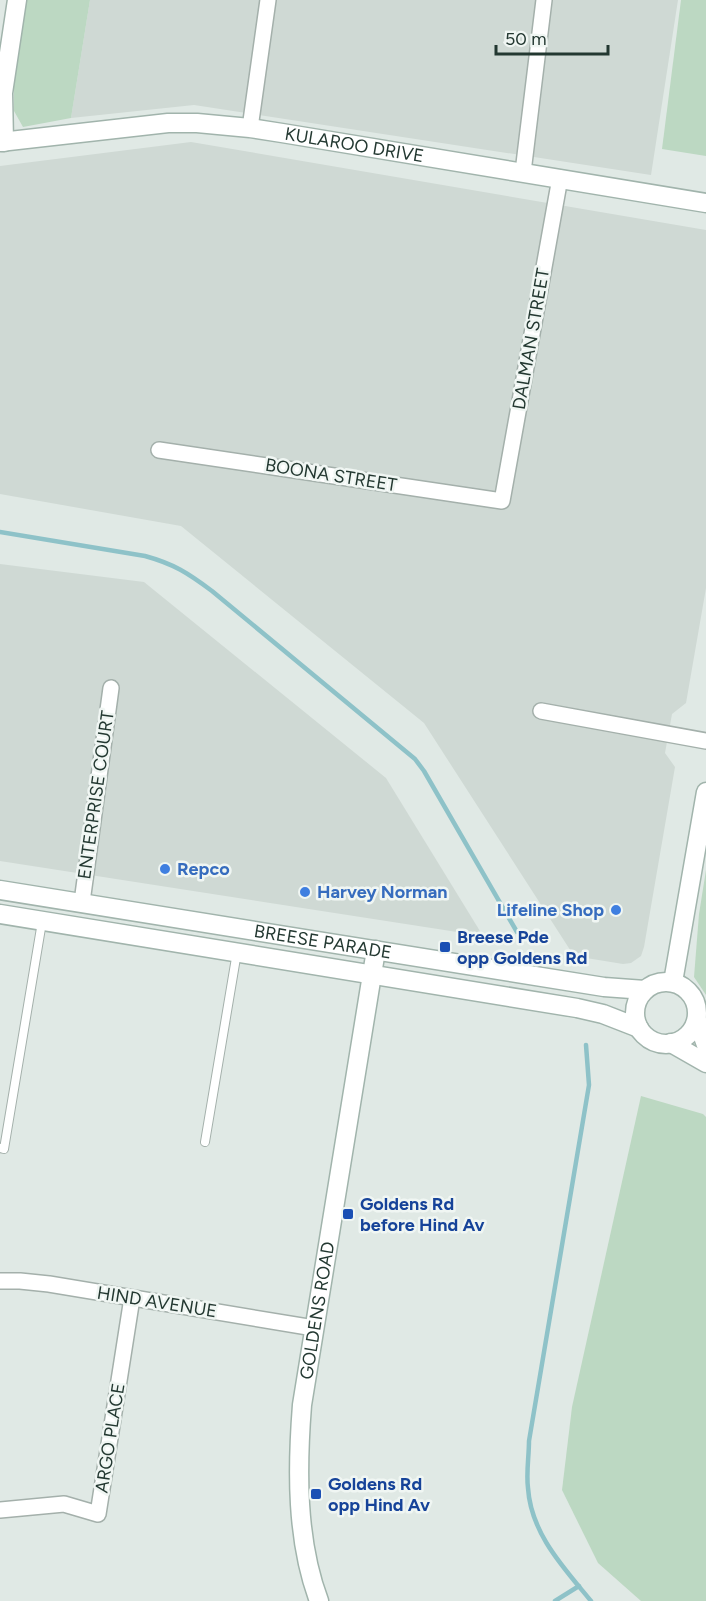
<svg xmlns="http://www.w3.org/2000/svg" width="706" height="1601" font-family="Figtree,sans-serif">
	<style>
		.built { fill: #cfd9d4 }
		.green { fill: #bcd8c2 }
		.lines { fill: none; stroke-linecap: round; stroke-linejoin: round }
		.stream { stroke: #8ec2c8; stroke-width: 4.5 }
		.lane-casing { stroke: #a4b0ab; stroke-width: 10 }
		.street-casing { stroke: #a4b0ab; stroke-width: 18 }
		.secondary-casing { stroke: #a1b4ac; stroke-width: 21 }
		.lane { stroke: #fff; stroke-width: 8 }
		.street { stroke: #fff; stroke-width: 15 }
		.secondary { stroke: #fff; stroke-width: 18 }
		.shop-dot { fill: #3f7fe0; stroke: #f0f6f3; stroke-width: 2 }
		.transit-dot { fill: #1a4fb4; stroke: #f0f6f3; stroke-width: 2 }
		.labels { text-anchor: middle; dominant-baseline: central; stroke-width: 5; stroke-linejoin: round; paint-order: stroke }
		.street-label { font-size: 18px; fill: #233831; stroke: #f0f6f3 }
		.shop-label { font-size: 18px; font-weight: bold; fill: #366cbe; stroke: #f0f6f3; text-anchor: start }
		.transit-label { font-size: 18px; font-weight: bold; fill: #164399; stroke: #f0f6f3; text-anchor: start }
	</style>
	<rect width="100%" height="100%" fill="#e0e9e5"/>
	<g class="built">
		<polygon points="90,0 678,0 651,175 194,105 71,118"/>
		<polygon points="191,142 706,230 706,588 686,703 672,714 665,753 675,767 644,947 641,956 631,963 623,964 574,956 424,723 181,526 0,494 0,166"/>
		<polygon points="0,564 144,582 386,778 483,936 0,861"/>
	</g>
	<g class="green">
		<polygon points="25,0 90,0 71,118 23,127 14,111 14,74"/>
		<polygon points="681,0 706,0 706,156 662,149"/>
		<polygon points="706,870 706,995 694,977 699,914"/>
		<polygon points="641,1096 703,1114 706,1117 706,1601 641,1601 598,1563 562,1490 572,1407"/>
	</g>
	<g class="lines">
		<g class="stream">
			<path d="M0,532L145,556C174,564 188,573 212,591L415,759L424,771L517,932"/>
			<path d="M586,1045L589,1085L529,1441C529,1456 526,1473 528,1488C531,1534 564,1568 591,1601"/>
			<polyline points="555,1601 579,1586"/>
		</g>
		<g class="lane-casing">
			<g id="lane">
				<polyline points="205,1142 237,952"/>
				<polyline points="0,1148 4,1149 42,922"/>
			</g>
		</g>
		<g class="street-casing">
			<g id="street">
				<polyline points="250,128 268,0"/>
				<polyline points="523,172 544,0"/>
				<polyline points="159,450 502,501 560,178"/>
				<polyline points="541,711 706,741"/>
				<polyline points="82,902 111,688"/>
				<polyline points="0,1281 20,1281 49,1284 314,1328"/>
				<polyline points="0,1510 64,1504 98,1514 132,1298"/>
			</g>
		</g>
		<g class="secondary-casing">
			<g id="secondary">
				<path id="s1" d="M0,142L168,123H197L250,128L282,133L706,203"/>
				<polyline points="4,142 3,93 17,0"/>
				<path id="s2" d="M0,890L604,987L645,990"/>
				<polyline points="0,914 577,1008 603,1014 639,1028"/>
				<polyline points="673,982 706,792"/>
				<circle cx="666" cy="1013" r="31"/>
				<polyline points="697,1020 706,1045"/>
				<polyline points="671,1043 706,1063"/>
				<path id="s3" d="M319,1601C296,1540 297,1469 302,1405L376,950"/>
			</g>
		</g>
		<use href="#lane" class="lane"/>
		<use href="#street" class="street"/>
		<use href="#secondary" class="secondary"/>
	</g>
	<g class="shop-dot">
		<circle cx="165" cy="869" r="6"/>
		<circle cx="305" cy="892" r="6"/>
		<circle cx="616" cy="910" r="6"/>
	</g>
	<g class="transit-dot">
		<rect x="439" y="941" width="12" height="12" rx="3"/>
		<rect x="342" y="1208" width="12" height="12" rx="3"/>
		<rect x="310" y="1488" width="12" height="12" rx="3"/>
	</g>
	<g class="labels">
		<g class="street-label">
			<text stroke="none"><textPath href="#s1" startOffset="357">KULAROO DRIVE</textPath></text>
			<text transform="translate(531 339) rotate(-80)">DALMAN STREET</text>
			<text transform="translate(331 475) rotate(9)">BOONA STREET</text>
			<text transform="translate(96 795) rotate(-82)">ENTERPRISE COURT</text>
			<text stroke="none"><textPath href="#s2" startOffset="327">BREESE PARADE</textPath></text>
			<text transform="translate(157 1302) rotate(9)">HIND AVENUE</text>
			<text stroke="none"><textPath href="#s3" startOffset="294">GOLDENS ROAD</textPath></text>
			<text transform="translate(110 1438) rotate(-81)">ARGO PLACE</text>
		</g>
		<g class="shop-label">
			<text x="177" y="869">Repco</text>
			<text x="317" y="892">Harvey Norman</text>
			<text x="604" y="910" text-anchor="end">Lifeline Shop</text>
		</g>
		<g class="transit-label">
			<text x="457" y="937">Breese Pde<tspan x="457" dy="21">opp Goldens Rd</tspan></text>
			<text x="360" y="1204">Goldens Rd<tspan x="360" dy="21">before Hind Av</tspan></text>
			<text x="328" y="1484">Goldens Rd<tspan x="328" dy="21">opp Hind Av</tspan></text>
		</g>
	</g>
	<path d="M496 45v9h112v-9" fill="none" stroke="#233831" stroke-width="3"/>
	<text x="505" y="45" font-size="18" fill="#233831" stroke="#f0f6f3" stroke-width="4.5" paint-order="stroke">50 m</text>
</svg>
